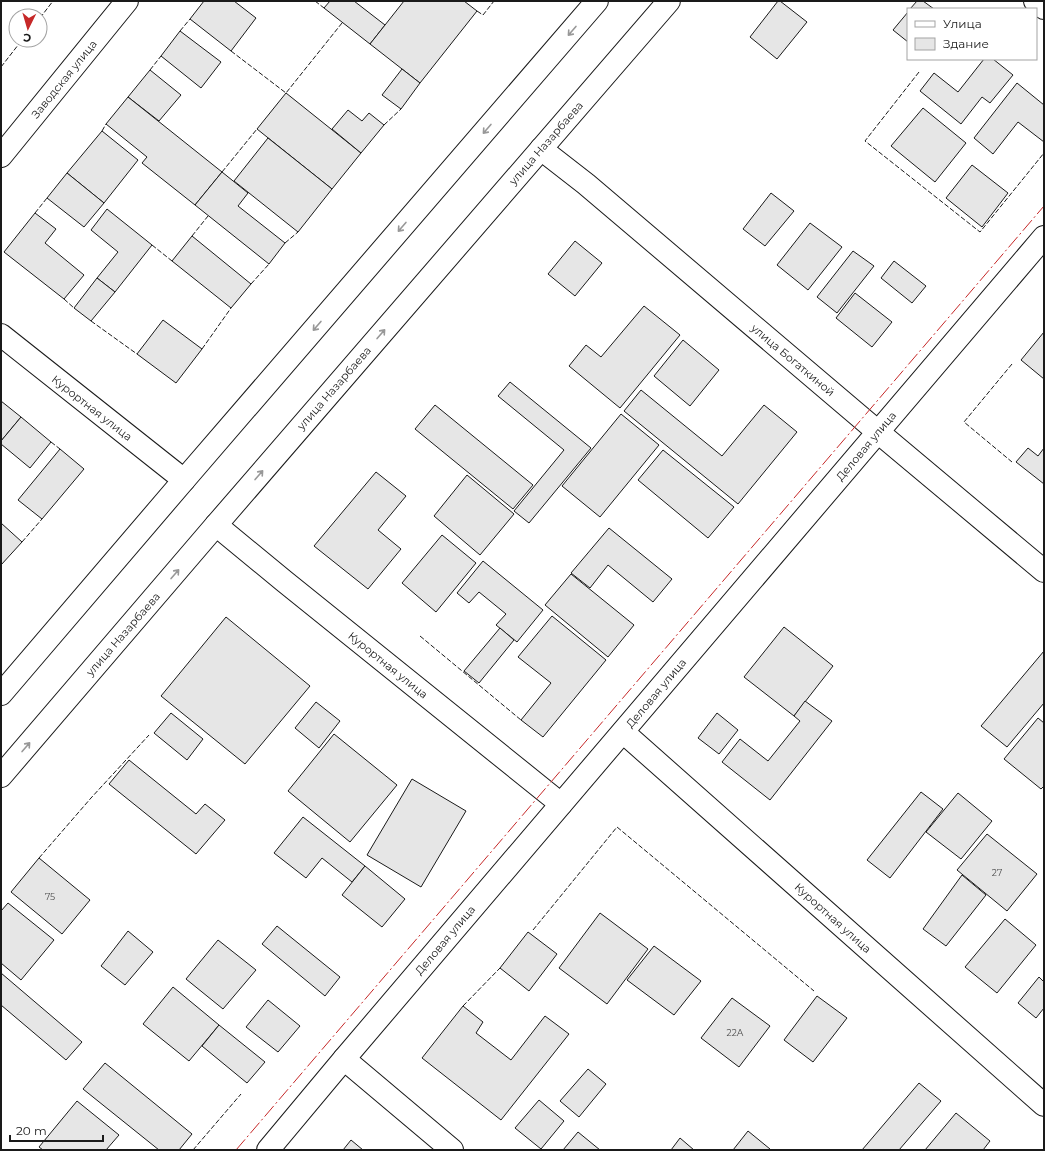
<svg xmlns="http://www.w3.org/2000/svg" width="1045" height="1151" font-family="Montserrat,sans-serif">
	<style>
		.building { fill: #e6e6e6; stroke: #1a1a1a }
		.lines { fill: none; stroke-linecap: round; stroke-linejoin: round }
		.minor-casing { stroke: #1a1a1a; stroke-width: 24 }
		.major-casing { stroke: #1a1a1a; stroke-width: 24 }
		.minor { stroke: #fff; stroke-width: 22 }
		.major { stroke: #fff; stroke-width: 22 }
		.fence { stroke: #1a1a1a; stroke-width: 1; stroke-dasharray: 5 2; stroke-linecap: butt }
		.power { stroke: #c62828; stroke-width: 1; stroke-dasharray: 14 3 2 3; stroke-linecap: butt }
		.oneway { stroke: #989898 }
		.labels { text-anchor: middle; dominant-baseline: central; stroke-width: 3; stroke-linejoin: round; paint-order: stroke }
		.number-label { font-size: 9px; fill: #4d4d4d }
		.street-label { font-size: 11px; fill: #1a1a1a; stroke: #fff }
	</style>
	<rect width="100%" height="100%" fill="#fff"/>
	<g class="building">
		<polygon points="204,1 234,1 256,18 231,51 190,19"/>
		<polygon points="330,1 354,1 385,25 370,44 324,8"/>
		<polygon points="404,1 464,1 477,11 420,83 370,44"/>
		<polygon points="778,1 780,1 807,22 777,59 750,37"/>
		<polygon points="917,1 923,1 934,9 910,9"/>
		<polygon points="908,12 908,42 893,30"/>
		<polygon points="180,31 221,62 201,88 161,56"/>
		<polygon points="984,59 993,59 1013,75 990,103 982,97 961,124 920,91 934,73 958,92"/>
		<polygon points="402,69 420,83 401,109 382,95"/>
		<polygon points="150,70 181,95 159,121 128,97"/>
		<polygon points="1017,83 1044,105 1044,142 1018,122 993,154 974,138"/>
		<polygon points="286,93 361,153 332,189 257,129"/>
		<polygon points="128,97 222,172 195,205 142,163 147,157 106,124"/>
		<polygon points="923,108 966,143 935,182 891,146"/>
		<polygon points="348,110 362,121 369,113 384,125 361,153 332,129"/>
		<polygon points="102,131 138,160 104,203 67,173"/>
		<polygon points="268,138 332,189 298,232 234,181"/>
		<polygon points="972,165 1008,193 982,227 946,198"/>
		<polygon points="222,172 248,193 238,206 285,243 269,264 195,205"/>
		<polygon points="67,173 104,203 84,227 47,198"/>
		<polygon points="771,193 794,211 765,246 743,229"/>
		<polygon points="107,209 152,245 115,292 97,278 118,252 91,230"/>
		<polygon points="35,213 56,229 45,243 84,275 64,299 4,252"/>
		<polygon points="810,223 842,247 808,290 777,265"/>
		<polygon points="192,236 251,284 231,308 172,261"/>
		<polygon points="575,241 602,263 575,296 548,274"/>
		<polygon points="853,251 874,266 837,313 817,297"/>
		<polygon points="894,261 926,286 912,303 881,278"/>
		<polygon points="97,278 115,292 91,321 74,308"/>
		<polygon points="855,293 892,322 872,347 836,318"/>
		<polygon points="644,306 680,335 620,408 569,366 586,345 601,357"/>
		<polygon points="163,320 202,349 176,383 137,354"/>
		<polygon points="1044,332 1044,379 1021,360"/>
		<polygon points="683,340 719,370 690,406 654,376"/>
		<polygon points="510,382 591,448 529,523 514,511 564,450 498,396"/>
		<polygon points="641,390 722,456 764,405 797,432 738,504 624,411"/>
		<polygon points="1,401 21,417 1,441"/>
		<polygon points="435,405 533,485 513,509 415,429"/>
		<polygon points="621,414 659,445 600,517 562,486"/>
		<polygon points="21,417 51,442 30,468 1,444 1,441"/>
		<polygon points="1028,448 1038,456 1044,448 1044,484 1016,462"/>
		<polygon points="60,449 84,469 42,519 18,500"/>
		<polygon points="663,450 734,507 708,538 638,480"/>
		<polygon points="376,472 406,496 378,530 401,549 368,589 314,546"/>
		<polygon points="467,475 514,514 480,555 434,516"/>
		<polygon points="1,523 22,542 1,565"/>
		<polygon points="609,528 672,579 653,602 608,565 590,588 571,573"/>
		<polygon points="442,535 476,563 436,612 402,583"/>
		<polygon points="483,561 543,610 517,642 496,625 506,614 479,592 469,603 457,593"/>
		<polygon points="571,574 634,625 608,657 545,605"/>
		<polygon points="552,616 606,660 543,737 521,720 551,683 518,657"/>
		<polygon points="226,617 310,686 245,764 161,696"/>
		<polygon points="784,627 833,666 794,716 744,677"/>
		<polygon points="500,628 514,640 479,683 464,671"/>
		<polygon points="1044,651 1044,703 1007,747 981,726"/>
		<polygon points="805,701 832,721 770,800 722,762 740,739 768,761 800,721 794,716"/>
		<polygon points="316,702 340,721 319,748 295,728"/>
		<polygon points="171,713 203,739 187,760 154,733"/>
		<polygon points="717,713 738,730 719,754 698,738"/>
		<polygon points="1038,718 1044,723 1044,786 1041,789 1004,759"/>
		<polygon points="334,734 397,785 350,842 288,791"/>
		<polygon points="129,760 196,814 205,804 225,820 196,854 109,784"/>
		<polygon points="412,779 466,811 421,887 367,855"/>
		<polygon points="921,792 943,809 890,878 867,860"/>
		<polygon points="958,793 992,821 961,859 926,832"/>
		<polygon points="303,817 365,866 352,882 322,858 306,878 274,853"/>
		<polygon points="987,834 1037,874 1007,911 957,870"/>
		<polygon points="39,858 90,900 62,934 11,892"/>
		<polygon points="365,866 405,899 382,927 342,895"/>
		<polygon points="962,875 986,895 946,946 923,929"/>
		<polygon points="8,903 54,940 21,980 1,963 1,911"/>
		<polygon points="600,913 648,949 607,1004 559,968"/>
		<polygon points="1005,919 1036,945 997,993 965,967"/>
		<polygon points="277,926 340,977 325,996 262,944"/>
		<polygon points="128,931 153,952 125,985 101,966"/>
		<polygon points="528,932 557,954 529,991 500,968"/>
		<polygon points="218,940 256,970 223,1009 186,979"/>
		<polygon points="654,946 701,981 674,1015 627,980"/>
		<polygon points="1,973 82,1042 66,1060 1,1005"/>
		<polygon points="1039,977 1044,982 1044,1008 1036,1018 1018,1003"/>
		<polygon points="173,987 219,1025 189,1061 143,1024"/>
		<polygon points="817,996 847,1018 813,1062 784,1040"/>
		<polygon points="732,998 770,1026 739,1067 701,1038"/>
		<polygon points="268,1000 300,1026 278,1052 246,1027"/>
		<polygon points="463,1006 483,1022 476,1033 511,1060 545,1016 569,1034 501,1120 422,1058"/>
		<polygon points="219,1025 265,1062 247,1083 202,1046"/>
		<polygon points="105,1063 192,1134 179,1150 159,1150 83,1089"/>
		<polygon points="588,1069 606,1084 579,1117 560,1101"/>
		<polygon points="919,1083 941,1101 899,1150 862,1150"/>
		<polygon points="539,1100 564,1121 541,1149 515,1128"/>
		<polygon points="77,1101 119,1135 106,1150 43,1150 39,1147"/>
		<polygon points="956,1113 990,1141 983,1150 925,1150"/>
		<polygon points="748,1131 770,1149 769,1150 733,1150"/>
		<polygon points="578,1132 600,1150 563,1150"/>
		<polygon points="680,1138 694,1150 671,1150"/>
		<polygon points="351,1140 363,1150 343,1150"/>
	</g>
	<g class="lines">
		<g class="minor-casing">
			<g id="minor">
				<polyline points="1035,1 1044,8"/>
				<polyline points="541,149 586,184 878,432 1044,571"/>
				<polyline points="1,156 127,1"/>
				<polyline points="1,335 184,480"/>
				<polyline points="216,525 284,581 561,804"/>
				<polyline points="623,732 1044,1105"/>
				<polyline points="344,1059 452,1150"/>
				<polyline points="268,1150 344,1059 1044,237"/>
			</g>
		</g>
		<g class="major-casing">
			<g id="major">
				<polyline points="1,694 184,480 597,1"/>
				<polyline points="1,776 216,525 669,1"/>
			</g>
		</g>
		<use href="#minor" class="minor"/>
		<use href="#major" class="major"/>
		<g class="fence">
			<polyline points="315,1 324,8"/>
			<polyline points="477,11 483,15 494,1"/>
			<polyline points="40,18 53,1"/>
			<polyline points="180,31 190,19"/>
			<polyline points="231,51 286,93 342,23"/>
			<polyline points="1,67 22,40"/>
			<polyline points="150,70 161,56"/>
			<polyline points="919,72 865,141 980,232 1044,153"/>
			<polyline points="384,125 401,109"/>
			<polyline points="102,131 106,124"/>
			<polyline points="222,172 257,129"/>
			<polyline points="35,213 47,198"/>
			<polyline points="192,236 208,216"/>
			<polyline points="285,243 298,232"/>
			<polyline points="152,245 172,261"/>
			<polyline points="251,284 269,264"/>
			<polyline points="64,299 74,308"/>
			<polyline points="91,321 137,354"/>
			<polyline points="202,349 231,308"/>
			<polyline points="1012,364 964,422 1012,462"/>
			<polyline points="51,442 60,449"/>
			<polyline points="22,542 42,519"/>
			<polyline points="420,636 521,720"/>
			<polyline points="39,858 91,798 149,735"/>
			<polyline points="533,930 617,827 814,991"/>
			<polyline points="463,1006 500,968"/>
			<polyline points="193,1150 241,1094"/>
		</g>
		<polyline class="power" points="236,1150 1044,206"/>
	</g>
	<defs><path id="oneway-shaft" d="M-6 0H5M1.5-3L5.5 0L1.5 3" fill="none" stroke-width="1.6" stroke-linecap="round" stroke-linejoin="round"/></defs>
	<g class="oneway">
		<use href="#oneway-shaft" transform="translate(572 31) rotate(131)"/>
		<use href="#oneway-shaft" transform="translate(487 129) rotate(131)"/>
		<use href="#oneway-shaft" transform="translate(402 227) rotate(131)"/>
		<use href="#oneway-shaft" transform="translate(317 326) rotate(131)"/>
		<use href="#oneway-shaft" transform="translate(381 334) rotate(-49)"/>
		<use href="#oneway-shaft" transform="translate(259 475) rotate(-49)"/>
		<use href="#oneway-shaft" transform="translate(175 574) rotate(-49)"/>
		<use href="#oneway-shaft" transform="translate(26 747) rotate(-49)"/>
	</g>
	<g class="labels">
		<g class="number-label">
			<text x="997" y="872">27</text>
			<text x="50" y="896">75</text>
			<text x="735" y="1032">22А</text>
		</g>
		<g class="street-label">
			<text transform="translate(64 79) rotate(-51)">Заводская улица</text>
			<text transform="translate(546 143) rotate(-49)">улица Назарбаева</text>
			<text transform="translate(793 360) rotate(40)">улица Богаткиной</text>
			<text transform="translate(334 388) rotate(-49)">улица Назарбаева</text>
			<text transform="translate(92 408) rotate(38)">Курортная улица</text>
			<text transform="translate(866 446) rotate(-50)">Деловая улица</text>
			<text transform="translate(123 634) rotate(-49)">улица Назарбаева</text>
			<text transform="translate(388 665) rotate(39)">Курортная улица</text>
			<text transform="translate(656 693) rotate(-50)">Деловая улица</text>
			<text transform="translate(833 918) rotate(42)">Курортная улица</text>
			<text transform="translate(445 940) rotate(-50)">Деловая улица</text>
		</g>
	</g>
	<rect width="1045" height="1151" fill="none" stroke="#1a1a1a" stroke-width="4"/>
	<rect x="907" y="8" width="130" height="52" fill="#ffffff" stroke="#a3a3a3"/>
	<rect x="915" y="21" width="20" height="6" fill="#ffffff" stroke="#a3a3a3"/>
	<text x="943" y="28" font-size="12" fill="#1a1a1a">Улица</text>
	<rect x="915" y="38" width="20" height="12" fill="#e6e6e6" stroke="#a3a3a3"/>
	<text x="943" y="48" font-size="12" fill="#1a1a1a">Здание</text>
	<g transform="translate(28 28) rotate(185)"><circle r="19" fill="#ffffff" stroke="#a3a3a3"/>
	<path d="M0-3L7 15L0 10L-7 15Z" fill="#c62828"/>
	<text y="-6" font-size="11" font-weight="bold" text-anchor="middle" fill="#1a1a1a">С</text>
	</g>
	<path d="M10 1135v6h93v-6" fill="none" stroke="#1a1a1a" stroke-width="2"/>
	<text x="16" y="1135" font-size="12" fill="#1a1a1a" stroke="#ffffff" stroke-width="3" paint-order="stroke">20 m</text>
</svg>
